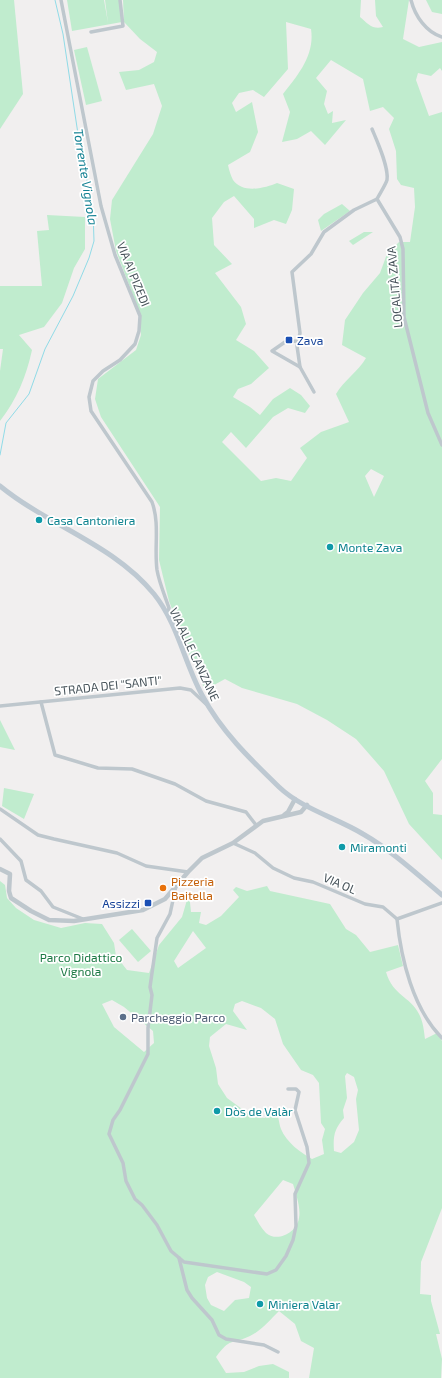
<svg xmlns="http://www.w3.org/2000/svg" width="442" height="1378" font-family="'Exo 2',sans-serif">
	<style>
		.green { fill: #c0ecce; fill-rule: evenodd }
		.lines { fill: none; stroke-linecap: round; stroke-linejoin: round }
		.stream { stroke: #90dbe7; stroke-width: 1 }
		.minor { stroke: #bec7cd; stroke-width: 3.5 }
		.tertiary { stroke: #bec7cd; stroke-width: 4.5 }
		.secondary { stroke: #bec9d2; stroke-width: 5 }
		.transit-dot { fill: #1a4fb4; stroke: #fff; stroke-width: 1.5 }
		.culture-dot { fill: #0f9aa8; stroke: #fff; stroke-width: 1.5 }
		.food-dot { fill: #e8710a; stroke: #fff; stroke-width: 1.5 }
		.service-dot { fill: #5c6f8a; stroke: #fff; stroke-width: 1.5 }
		.labels { text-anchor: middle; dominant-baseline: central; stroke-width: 3.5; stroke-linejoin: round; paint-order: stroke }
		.street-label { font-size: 12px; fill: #48545b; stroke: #fff }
		.transit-label { font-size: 12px; fill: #164399; stroke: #fff; text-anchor: start }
		.culture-label { font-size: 12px; fill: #0d838f; stroke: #fff; text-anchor: start }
		.food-label { font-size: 12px; fill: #c56008; stroke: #fff; text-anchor: start }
		.park-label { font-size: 12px; fill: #1c7944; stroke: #fff }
		.service-label { font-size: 12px; fill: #4e5e75; stroke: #fff; text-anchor: start }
		.water-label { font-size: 13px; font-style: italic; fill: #148294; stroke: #fff }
	</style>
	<rect width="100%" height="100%" fill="#f1efef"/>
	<g class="green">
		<polygon points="0,0 14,0 23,94 0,129"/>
		<polygon points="67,0 104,0 108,23 105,0 119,0 122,22 72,31"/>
		<path d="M123,0H361L360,17C368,24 373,30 383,27L376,16L375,0H409L403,39L419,47L442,42V71L440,68L431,76L418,73L416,80L429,116L442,112V759L425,781L433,793V814L442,815V860L409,824L384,771L356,739L327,720L297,704L242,688L225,679L205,690L197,672L205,664L191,659L169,601L159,560L160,507L101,417L95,399L98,379L136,350L141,335L138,308L116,251L110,219L112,200L153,134L162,106L154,84L126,90L119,72L139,70L154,62L157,52L140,39L124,22ZM286,22L311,29C315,55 298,75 283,94L290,112L282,142L297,139L311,131L325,145L346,120L332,123L333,111L328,114L324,104L327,91L316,78L331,60L363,79L370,111L383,107L394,118L389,129L396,151L397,179L401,185L414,188L415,207L410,242H399L387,254L380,273L363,293L345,320L342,345L366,358C358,372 344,380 336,394L349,422L321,432L300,448L307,458L291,481L276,478L261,481L222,442L231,432L246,448L273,417L288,408L305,413L310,406L301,395L290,388L273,399L260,415L250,407L233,397L238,389L251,384L269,368L254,351L236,340L246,324L241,307L215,273L232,264L214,245L212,218L224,202L234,196L254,219V228L274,220L286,224L292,210L294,189L277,183C265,188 243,194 233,180C231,176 229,170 228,165L250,152L258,132L252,102L236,112L232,103L239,93L253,90L264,97L288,69ZM371,469L384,476L374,497L365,476Z"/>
		<polygon points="426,0 442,0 442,14 432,12"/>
		<polygon points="87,47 102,101 86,105 74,50"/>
		<polygon points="342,204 350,211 321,231 318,220 324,214"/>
		<path d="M47,215L85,217V249L74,268L62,303L44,327L19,335L32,350C26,377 17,399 0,421V371L3,349H0V286H42L37,231L49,230Z"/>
		<polygon points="364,232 373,232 353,245 349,241"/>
		<polygon points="0,720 15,750 0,747"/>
		<polygon points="4,788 34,794 24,819 2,806"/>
		<path d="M0,881L5,885L7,898L16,908L34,920L61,928L85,923L102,924L114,943L116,956L127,970L149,973L159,945L182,917L189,893L191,912H201L199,923L206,925L221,916L239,897L233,890L236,887L247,891L267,886L270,891L330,904L346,929L356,935L370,952L398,945L403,966L386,972C393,996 410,996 419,1014C423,1021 424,1031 425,1039L437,1033L442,1041V1208L421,1262L420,1294L431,1295V1301L440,1334H436L442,1359L441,1378H309L314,1348L301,1341L295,1324L279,1311C270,1320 261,1331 250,1336C230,1345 231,1337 216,1357L226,1373L244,1372L259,1366L273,1364L289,1372V1378H0ZM193,931L206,948L178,968L174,961ZM112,1000L124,1007L153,1031L154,1043L144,1052L114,1027L102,1004ZM242,1001L261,1008L275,1019L283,1044L301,1070L313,1075L319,1083L321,1123L325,1129L322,1140L324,1154L312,1159C301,1153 286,1142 281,1129C278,1121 280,1116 273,1110L265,1118L253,1117L227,1098L218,1084L216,1068L209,1046L210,1037L226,1024L247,1030L233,1011L235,1004ZM347,1073L354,1077L358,1090L356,1099L359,1130L354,1142L341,1153L334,1151C333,1137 334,1129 344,1118L343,1110L347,1098L345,1076ZM283,1180L293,1184C296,1194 301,1208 299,1218C297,1232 278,1243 266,1233C261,1228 258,1222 254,1215ZM217,1272L244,1282L251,1287L249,1298L235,1300L224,1311L211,1305L207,1298L205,1285L208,1277Z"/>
		<polygon points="132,929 151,951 138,962 119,940"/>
	</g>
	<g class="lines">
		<polyline class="stream" points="0,455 6,423 29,394 45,349 73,296 89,258 94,241 93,211 78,134 63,34 55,0"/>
		<g class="minor">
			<path d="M61,0L101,206L115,255L140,316L139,331L135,344L120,360L103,371L93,381L89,397L91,411L152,502C160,524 154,547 157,570C159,582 165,596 169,608L167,614"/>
			<path d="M411,0C415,16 426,32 442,37"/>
			<polyline points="91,32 123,26 120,0"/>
			<path d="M372,129C377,141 389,167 387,180C385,186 380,193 377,199"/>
			<polyline points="297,341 285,342 272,351 300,367 314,392"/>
			<polyline points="300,367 297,346 300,333 292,272 311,254 324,232 354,210 377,199 400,237 403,249 404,317 428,413 442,445"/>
			<polyline points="41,702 55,755 98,768 132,769 175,784 206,801 246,812 256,825"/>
			<polyline points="0,706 180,688 191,690 206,704"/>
			<polyline points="0,809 38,835 54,839 117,853 146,866 188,872"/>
			<polyline points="0,839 21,861 26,880 41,891 53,907 83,919"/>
			<polyline points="233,843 255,853 273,868 294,878 313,882 365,904 383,907 397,919 442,903"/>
			<polyline points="176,886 170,914 157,938 150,987 152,995 148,1028 148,1054 120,1110 113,1120 109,1134 123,1163 126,1181 135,1199 142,1205 157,1225 171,1251 184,1262 267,1274 276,1270 286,1256 293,1240 296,1226 295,1194 309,1163 307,1147 295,1110 299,1092 296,1089 288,1089"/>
			<path d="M397,919C401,959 413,1009 442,1038"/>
			<polyline points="179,1258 187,1290 192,1298 212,1320 219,1335 226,1339 264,1345 278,1352"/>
		</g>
		<g class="tertiary">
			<polyline points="284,815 288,812 295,799"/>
			<polyline points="0,869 10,874 9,891 11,898 31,911 49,920 74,921 143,910 165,899 188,872 202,858 233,843 263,821 301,812 307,805"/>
		</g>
		<path class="secondary" d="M0,486C49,526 113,544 154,594C178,624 184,662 202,695C221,731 250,759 279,787C302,809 337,818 363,834C391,850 417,874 442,895"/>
	</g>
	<g class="transit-dot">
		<rect x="285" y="336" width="8" height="8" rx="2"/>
		<rect x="144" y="899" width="8" height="8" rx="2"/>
	</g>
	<g class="culture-dot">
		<circle cx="39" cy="520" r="4"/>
		<circle cx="330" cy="547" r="4"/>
		<circle cx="342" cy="847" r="4"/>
		<circle cx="217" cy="1111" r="4"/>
		<circle cx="260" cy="1304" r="4"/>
	</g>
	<circle class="food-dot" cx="163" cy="888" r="4"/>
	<circle class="service-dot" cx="123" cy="1017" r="4"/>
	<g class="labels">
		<g class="street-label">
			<text transform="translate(134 274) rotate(68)">VIA AI PIZEDI</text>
			<text transform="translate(394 287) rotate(-95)">LOCALITÀ ZAVA</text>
			<text transform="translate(195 654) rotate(65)">VIA ALLE CANZANE</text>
			<text transform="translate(108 685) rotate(-6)">STRADA DEI "SANTI"</text>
			<text transform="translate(340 883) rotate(23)">VIA OL</text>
		</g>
		<g class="transit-label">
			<text x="297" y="340">Zava</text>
			<text x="140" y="903" text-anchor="end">Assizzi</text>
		</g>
		<g class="culture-label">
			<text x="47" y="520">Casa Cantoniera</text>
			<text x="338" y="547">Monte Zava</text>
			<text x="350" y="847">Miramonti</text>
			<text x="225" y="1111">Dòs de Valàr</text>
			<text x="268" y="1304">Miniera Valar</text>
		</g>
		<g class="food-label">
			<text x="171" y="881">Pizzeria<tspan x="171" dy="14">Baitella</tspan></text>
		</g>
		<g class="park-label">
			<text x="81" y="957">Parco Didattico<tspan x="81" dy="14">Vignola</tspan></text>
		</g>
		<g class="service-label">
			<text x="131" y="1017">Parcheggio Parco</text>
		</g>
		<g class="water-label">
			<text transform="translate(86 177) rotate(81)">Torrente Vignola</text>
		</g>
	</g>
</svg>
